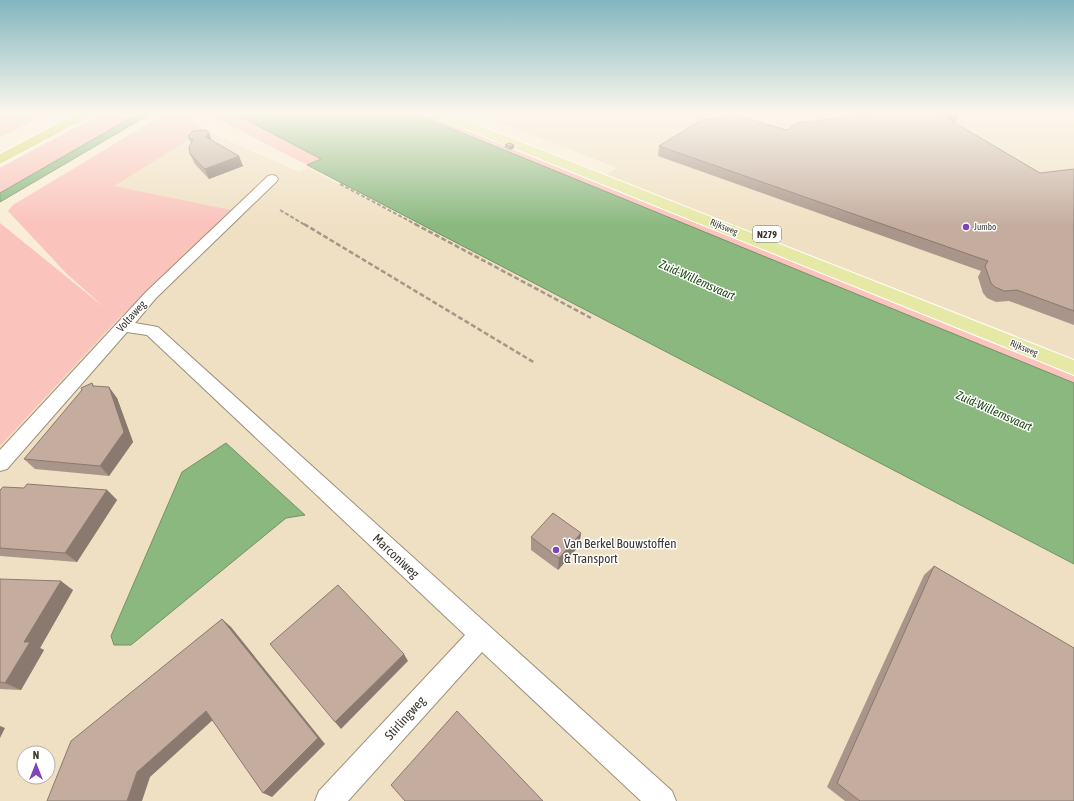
<svg xmlns="http://www.w3.org/2000/svg" width="1074" height="801" font-family="'Asap Condensed',sans-serif">
	<style>
		.built { fill: #f0e0c3; fill-rule: evenodd }
		.green { fill: #fac3bc }
		.water { fill: #8ab87f; stroke: #739167 }
		.lines { fill: none; stroke-linecap: round; stroke-linejoin: round }
		.minor-casing { stroke: #9c917c; stroke-width: 2 }
		.major-casing { stroke: #fff; stroke-width: 2 }
		.highway-casing { stroke: #fff; stroke-width: 2 }
		.minor { fill: #fff; fill-rule: evenodd }
		.major { fill: #e5e9a5; fill-rule: evenodd }
		.highway { fill: #d4da69; fill-rule: evenodd }
		.rail-far1 { stroke: #a19887; stroke-width: 2; stroke-dasharray: 4 2; stroke-linecap: butt }
		.rail { stroke: #a19887; stroke-width: 2.5; stroke-dasharray: 5 2.5; stroke-linecap: butt }
		.wall { fill: #a99589 }
		.shaded-wall { fill: #89796f }
		.building { fill: #c4ad9f; stroke: #89796f }
		.poi-dot { fill: #7d44bb; stroke: #fff; stroke-width: 1.5 }
		.labels { text-anchor: middle; dominant-baseline: central; stroke-width: 3; stroke-linejoin: round; paint-order: stroke }
		.far-street-label { font-size: 9px; fill: #3c372e; stroke: #fff }
		.far-poi-label { font-size: 9px; fill: #3c372e; stroke: #fff; text-anchor: start }
		.shield { fill: #fff; stroke: #76736d; stroke-width: 1 }
		.shield-label { font-size: 10px; font-weight: bold; fill: #3c372e }
		.street-label { font-size: 11px; fill: #3c372e; stroke: #fff }
		.water-label { font-size: 12px; font-style: italic; fill: #1c4910; stroke: #fff }
		.near-poi-label { font-size: 13px; fill: #3c372e; stroke: #fff; text-anchor: start }
		.near-street-label { font-size: 13px; fill: #3c372e; stroke: #fff }
	</style>
	<rect width="100%" height="100%" fill="#f9edd6"/>
	<path class="built" d="M479,114H1074V801H0V446L118,319L230,210L113,186L204,130L299,172L308,168L395,214L529,273L586,187L617,168ZM24,753H48V777H24Z"/>
	<g class="green">
		<polygon points="2,114 47,114 0,137 0,115"/>
		<polygon points="101,114 137,114 0,193 0,168"/>
		<polygon points="164,114 186,114 204,130 114,186 231,210 118,319 0,446 0,223 105,308 67,274 8,211 13,205"/>
		<polygon points="209,114 235,114 322,159 307,165"/>
		<polygon points="416,114 430,114 1074,374 1074,383"/>
	</g>
	<g class="water">
		<polygon points="137,114 150,114 0,202 0,193"/>
		<polygon points="235,114 416,114 1074,383 1074,564 307,165 321,159"/>
		<polygon points="226,443 305,515 286,518 131,645 114,645 111,636 182,472"/>
	</g>
	<g class="lines">
		<g class="minor-casing">
			<polygon id="minor" points="272,175 276,176 278,179 276,182 156,298 135,323 158,327 672,791 676,801 641,801 482,652 348,801 315,801 319,791 465,635 147,335 127,332 7,469 0,471 0,450 146,292 268,176"/>
		</g>
		<g class="major-casing">
			<polygon id="major" points="434,114 450,114 1074,360 1074,375 436,117"/>
		</g>
		<g class="highway-casing">
			<polygon id="highway" points="76,114 91,114 89,117 0,164 0,154"/>
		</g>
		<use href="#minor" class="minor"/>
		<use href="#major" class="major"/>
		<use href="#highway" class="highway"/>
		<g class="rail-far1">
			<polyline points="340,184 417,225"/>
			<polyline points="280,210 305,225"/>
		</g>
		<g class="rail">
			<polyline points="304,224 535,363"/>
			<polyline points="415,224 591,318"/>
		</g>
	</g>
	<g class="wall">
		<polygon points="956,121 952,122 1040,173 1074,169 1074,325 1009,301 996,302 987,298 983,293 978,277 981,271 658,156 659,146 787,130"/>
		<polygon points="189,139 212,140 243,166 209,179 195,164 190,154 191,143"/>
		<polygon points="505,145 514,145 514,148 510,150 505,148"/>
		<polygon points="92,383 94,386 117,398 133,442 109,476 35,469 24,459"/>
		<polygon points="24,488 107,490 117,500 77,562 0,556 0,490"/>
		<polygon points="581,533 579,546 558,570 531,550 531,537"/>
		<polygon points="934,566 1074,801 845,801 827,787 924,575"/>
		<polygon points="0,579 73,590 40,648 44,650 21,690 0,689"/>
	</g>
	<g class="shaded-wall">
		<polygon points="940,114 960,114 956,121 935,124"/>
		<polygon points="209,132 212,142 206,137"/>
		<polygon points="514,145 514,148 510,150 510,147"/>
		<polygon points="239,156 243,166 209,179 205,169"/>
		<polygon points="109,387 117,398 133,442 109,476 100,466"/>
		<polygon points="107,490 117,500 77,562 65,553"/>
		<polygon points="581,533 579,546 558,570 559,558"/>
		<polygon points="61,581 73,590 40,648 44,650 21,690 5,683 24,642"/>
		<polygon points="222,619 231,627 325,744 272,797 263,793"/>
		<polygon points="404,654 408,661 341,729 335,722"/>
		<polygon points="206,711 215,718 150,777 142,801 127,801 137,772"/>
		<polygon points="0,726 5,728 0,738"/>
	</g>
	<g class="building">
		<polygon points="876,114 945,114 940,114 1040,173 1074,169 1074,311 1017,290 1004,291 995,287 991,283 985,266 988,261 659,146 701,120 738,116 787,130 796,123"/>
		<polygon points="206,130 209,132 206,137 239,156 205,169 190,154 189,147 193,140 189,139 189,135 193,131"/>
		<polygon points="509,143 514,145 510,147 505,145"/>
		<polygon points="92,383 93,386 109,387 124,432 100,466 24,459 82,390 81,388"/>
		<polygon points="27,484 107,490 65,553 0,548 0,490 3,487 24,488"/>
		<polygon points="553,513 581,533 559,558 531,537"/>
		<polygon points="934,566 1074,648 1074,801 860,801 837,783"/>
		<polygon points="0,579 61,581 24,642 30,642 5,683 0,682"/>
		<polygon points="338,585 404,654 335,722 270,644"/>
		<polygon points="222,619 318,738 263,793 206,711 137,772 127,801 47,801 71,741"/>
		<polygon points="457,711 543,801 405,801 391,785"/>
	</g>
	<linearGradient id="sky" x2="0" y2="1"><stop stop-color="#82b6be"/><stop offset="0.5" stop-color="#fcf7ed"/><stop offset="1" stop-color="#fcf7ed" stop-opacity="0"/></linearGradient>
	<rect width="1074" height="226" fill="url(#sky)"/>
	<g class="poi-dot">
		<circle cx="966" cy="227" r="4"/>
		<circle cx="556" cy="550" r="4"/>
	</g>
	<g class="labels">
		<g class="far-street-label">
			<text transform="translate(724 227) rotate(22)">Rijksweg</text>
			<text transform="translate(1024 348) rotate(22)">Rijksweg</text>
		</g>
		<g class="far-poi-label">
			<text x="974" y="227">Jumbo</text>
		</g>
		<rect class="shield" x="753" y="226" width="28" height="16" rx="3"/>
		<g class="shield-label">
			<text x="767" y="234">N279</text>
		</g>
		<g class="street-label">
			<text transform="translate(131 316) rotate(-48)">Voltaweg</text>
		</g>
		<g class="water-label">
			<text transform="translate(697 280) rotate(24)">Zuid-Willemsvaart</text>
			<text transform="translate(994 411) rotate(24)">Zuid-Willemsvaart</text>
		</g>
		<g class="near-poi-label">
			<text x="564" y="543">Van Berkel Bouwstoffen<tspan x="564" dy="15">&amp; Transport</tspan></text>
		</g>
		<g class="near-street-label">
			<text transform="translate(396 556) rotate(43)">Marconiweg</text>
			<text transform="translate(405 718) rotate(-48)">Stirlingweg</text>
		</g>
	</g>
	<g transform="translate(36 765)"><circle r="19" fill="#ffffff" stroke="#b1afab"/>
	<path d="M0-3L7 15L0 10L-7 15Z" fill="#7d44bb"/>
	<text y="-6" font-size="11" font-weight="bold" text-anchor="middle" fill="#3c372e">N</text>
	</g>
</svg>
